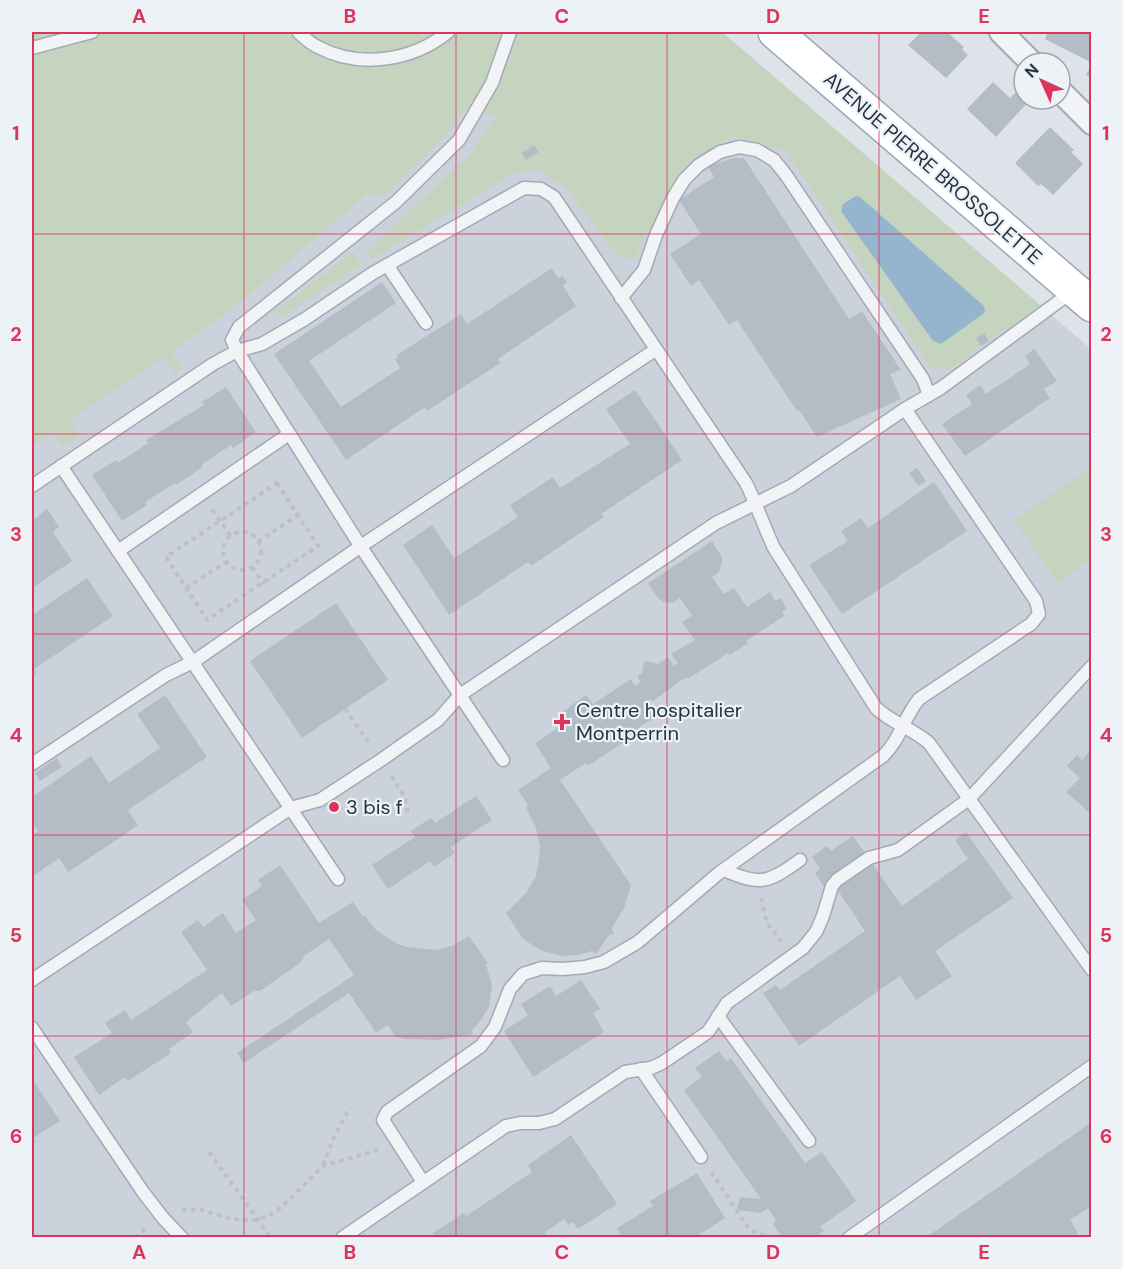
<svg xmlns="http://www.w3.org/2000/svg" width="1123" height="1269" font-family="'DM Sans',sans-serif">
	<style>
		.built { fill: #cbd2db }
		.green { fill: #c5d4be }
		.water { fill: #95b4cd }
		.building { fill: #b4bcc6 }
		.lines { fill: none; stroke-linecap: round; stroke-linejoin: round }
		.lane-casing { stroke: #a3aab3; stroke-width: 15 }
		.street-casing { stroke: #a3aab3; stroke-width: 26 }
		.primary-casing { stroke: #9ca8b6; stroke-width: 36 }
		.path { stroke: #bcc1c8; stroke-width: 4; stroke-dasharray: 4.5 4.5; stroke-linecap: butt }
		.lane { stroke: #f1f3f7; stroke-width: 12 }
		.street { stroke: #f1f3f7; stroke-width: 22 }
		.primary { stroke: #fff; stroke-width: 33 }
		.grid { fill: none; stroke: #db355b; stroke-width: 1.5; stroke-opacity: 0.55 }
		.poi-dot { fill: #db355b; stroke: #edf2f6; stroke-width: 2 }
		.labels { text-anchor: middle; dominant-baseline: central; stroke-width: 4.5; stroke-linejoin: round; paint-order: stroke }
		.street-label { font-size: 20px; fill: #253241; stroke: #edf2f6 }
		.poi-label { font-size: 20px; fill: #253241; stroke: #edf2f6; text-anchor: start }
		.neatline { fill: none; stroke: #db355b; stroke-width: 2 }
		.grid-label { font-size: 20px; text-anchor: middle; font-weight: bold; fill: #db355b }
	</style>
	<rect width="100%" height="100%" fill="#dee3e9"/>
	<polygon class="built" points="32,32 722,32 1091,349 1091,1237 32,1237"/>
	<g class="green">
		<polygon points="32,32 722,32 1040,305 947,371 932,367 927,362 809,185 784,151 739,137 731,137 725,140 684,171 677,179 640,246 637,256 628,259 618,256 566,189 538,169 512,175 371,259 366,253 473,151 496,117 467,107 449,132 385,195 368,193 238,304 171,352 182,368 175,373 164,357 69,420 80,437 62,447 51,432 32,446"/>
		<polygon points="364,244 354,254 361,265 280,318 276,311"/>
		<polygon points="1091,467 1091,559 1057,583 1014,520"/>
	</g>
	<polygon class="water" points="856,196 860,197 984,306 985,310 983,314 941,344 933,341 841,211 843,204"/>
	<g class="building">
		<polygon points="921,32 947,32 964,47 962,49 968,55 946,78 908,45"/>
		<polygon points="1048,32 1092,32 1092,63 1045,39"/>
		<polygon points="1092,64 1092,78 1086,75"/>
		<polygon points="993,82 1010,98 1016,92 1027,103 996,137 967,109"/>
		<polygon points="1050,127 1074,150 1071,152 1083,164 1053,195 1041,184 1038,186 1015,163"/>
		<polygon points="534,145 539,152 526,160 522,153"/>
		<polygon points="733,158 744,158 849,319 862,311 901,370 890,374 901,399 817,437 799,410 797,411 737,320 729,325 699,280 691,286 670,254 701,234 679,200 714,177 708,167"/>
		<polygon points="552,268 558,278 563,276 567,283 563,286 576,306 498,359 500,363 427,411 425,407 346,460 274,354 382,282 396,303 309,361 341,407 400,368 395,359 398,357 397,355 461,314 467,324"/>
		<polygon points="984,333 989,341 981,346 976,338"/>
		<polygon points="1034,349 1057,381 1044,389 1050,398 965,456 942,424 972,404 966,395 980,385 986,394 1030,364 1025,356"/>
		<polygon points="226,387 256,432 233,448 231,445 201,465 203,467 176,485 175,483 145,502 147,505 122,521 92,475 116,460 118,463 148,443 146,440 204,405 202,402"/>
		<polygon points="635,390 682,460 601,514 604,517 531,566 528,562 449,615 403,545 432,525 454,558 518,517 510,505 553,477 560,488 630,444 606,409"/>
		<polygon points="917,468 926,481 918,486 909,473"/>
		<polygon points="934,482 967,531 842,614 809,565 848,541 841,531 861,518 868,528"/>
		<polygon points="47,509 59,527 53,532 72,561 32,588 32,521"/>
		<polygon points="712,541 722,557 722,562 719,572 712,577 724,594 734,588 747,607 770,592 775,601 780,598 787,609 782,612 784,616 746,641 748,643 730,655 728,653 688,679 686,677 653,701 651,699 646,702 655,717 628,735 630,738 588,766 586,763 560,780 631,885 624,908 612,928 614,934 609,935 596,954 592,951 578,955 563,956 542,951 523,939 506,913 527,892 536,876 539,858 540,846 536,828 526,807 528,805 518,790 551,768 535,743 567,722 561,713 586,695 593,704 631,679 635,686 641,682 637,676 642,673 644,661 658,664 668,657 674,666 678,663 671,654 695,640 682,622 692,616 680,598 672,603 663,602 658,598 648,583"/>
		<polygon points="87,578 113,616 34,669 36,673 32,676 32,615"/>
		<polygon points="336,603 388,680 302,738 250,661"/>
		<polygon points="165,695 207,757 128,810 138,825 124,835 68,872 59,858 32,877 32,836 38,831 32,822 32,797 91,756 109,783 160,748 137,714"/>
		<polygon points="1092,749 1092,815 1066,792 1080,778 1067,766 1077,755 1082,760"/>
		<polygon points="57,758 62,767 40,781 35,773"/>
		<polygon points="476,796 492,820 451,847 455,853 434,867 430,861 388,889 372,865 415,837 411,831 431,818 435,823"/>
		<polygon points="966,832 1013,898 935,951 952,976 916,1000 900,976 799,1046 763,993 776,985 780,990 865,931 837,889 829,894 815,873 820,869 812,857 827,846 831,851 853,836 902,906 968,859 955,840"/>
		<polygon points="280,865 319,923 353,902 363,917 365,916 376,930 396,943 407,947 436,950 454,945 469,936 488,963 486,965 492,985 489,1007 479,1023 472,1030 473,1034 438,1040 404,1039 396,1037 388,1025 376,1033 349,993 244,1063 237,1053 354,975 329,939 304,956 301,962 260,991 254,991 231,1006 222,993 186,1022 193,1032 169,1049 171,1053 128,1081 125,1077 99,1095 74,1057 112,1033 105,1023 125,1010 131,1020 207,970 181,932 198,920 203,927 223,913 236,933 256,920 242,900 262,886 258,880"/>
		<polygon points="581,980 600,1009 593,1013 604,1032 533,1077 504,1031 528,1015 521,1004 550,986 556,996"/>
		<polygon points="719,1051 726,1061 731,1058 805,1163 822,1152 856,1201 820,1227 824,1231 815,1238 783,1238 773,1224 776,1221 768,1208 761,1213 737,1210 740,1197 761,1199 684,1090 702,1077 695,1068"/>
		<polygon points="35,1083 60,1121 33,1138 36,1142 32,1145 32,1086"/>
		<polygon points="1092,1122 1092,1209 1090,1207 1070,1220 1078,1233 1071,1238 925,1238"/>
		<polygon points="571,1135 617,1204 578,1229 573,1222 568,1225 564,1219 545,1232 549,1238 541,1238 540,1235 537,1238 437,1238 433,1233 464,1213 466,1216 532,1172 528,1165"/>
		<polygon points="697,1173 725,1218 697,1236 698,1238 623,1238 617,1228 653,1206 650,1201"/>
	</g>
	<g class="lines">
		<g class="lane-casing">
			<g id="lane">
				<path d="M299,33C305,38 311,44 318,47C359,69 413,61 448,32"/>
				<polyline points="32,48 92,32"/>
				<polyline points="387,265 426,323"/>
				<polyline points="621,298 644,270 656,235 673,198 684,180 699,165 720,152 739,147 757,150 774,160 786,175 923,379 929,395"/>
				<polyline points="905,409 941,388 1073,291"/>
				<polyline points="61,466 338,879"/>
				<path d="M32,486L213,364L237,351L262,344L305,319L373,273L524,188L541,189L554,197L746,483C757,505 764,527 774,548L876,708C892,723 913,729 929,743L1092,970"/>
				<polyline points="118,551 289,434"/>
				<polyline points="503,760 361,547 237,351 232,340 239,327 396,202 459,140 492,83 510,32"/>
				<polyline points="32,764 166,675 193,662 367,542 655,350"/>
				<path d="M724,870C761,886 768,883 800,860"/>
				<path d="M32,980L291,808L320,800L381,760L438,720L460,695L716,523L791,486L905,409L1036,601L1039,614L1031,624L919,699C904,717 900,740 883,756L719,873L638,942L604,962L585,967L563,969L542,968L523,974L510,989L495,1027L481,1046L387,1112L383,1120L423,1182"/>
				<polyline points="718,1016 809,1141"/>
				<polyline points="32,1028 143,1192 163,1218 182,1238"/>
				<polyline points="641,1069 701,1157"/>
				<polyline points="342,1238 506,1126 520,1123 539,1123 555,1119 625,1072 651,1068 662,1063 708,1032 727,1003 803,948 816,932 823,916 832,886 837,880 869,858 898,850 969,799 1092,666"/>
				<polyline points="849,1238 1092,1066"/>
			</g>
		</g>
		<g class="street-casing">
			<g id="street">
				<polyline points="1001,32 1032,63"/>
				<polyline points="1060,91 1092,123"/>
			</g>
		</g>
		<g class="primary-casing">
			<polyline id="primary" points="775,32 1092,305"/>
		</g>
		<g class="path">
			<polygon points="277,483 318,546 207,620 166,557"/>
			<polyline points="212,510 231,536"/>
			<circle cx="242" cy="551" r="19"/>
			<polyline points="258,542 298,515"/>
			<polyline points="252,567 264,584"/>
			<polyline points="186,588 226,562"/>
			<polyline points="345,709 370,745"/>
			<path d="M391,776C400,790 409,799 407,816"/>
			<polyline points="761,898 767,923 782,942"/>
			<polyline points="209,1152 271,1238"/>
			<polyline points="323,1165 333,1139 350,1107"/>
			<polyline points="711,1172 750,1230 771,1238"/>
			<polyline points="182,1210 199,1209 230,1219 258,1220 274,1213 287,1202 323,1166 381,1149"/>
			<polyline points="135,1238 146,1228"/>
		</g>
		<use href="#lane" class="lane"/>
		<use href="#street" class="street"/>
		<use href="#primary" class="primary"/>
	</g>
	<path class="grid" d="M244,32V1238M456,32V1238M667,32V1238M879,32V1238M32,234H1092M32,434H1092M32,634H1092M32,835H1092M32,1036H1092"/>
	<g class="poi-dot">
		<path d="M559 713h6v6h6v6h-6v6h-6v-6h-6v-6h6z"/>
		<circle cx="334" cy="807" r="6"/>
	</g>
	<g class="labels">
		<g class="street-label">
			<text transform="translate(933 168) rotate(41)">AVENUE PIERRE BROSSOLETTE</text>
		</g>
		<g class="poi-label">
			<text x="576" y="710">Centre hospitalier<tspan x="576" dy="23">Montperrin</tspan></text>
			<text x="346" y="807">3 bis f</text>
		</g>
	</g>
	<rect width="1123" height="1269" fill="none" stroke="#edf2f6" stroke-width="66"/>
	<g transform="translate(1042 81) rotate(315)"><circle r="28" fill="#edf2f6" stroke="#9da5ae" stroke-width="1.5"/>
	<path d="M0-4.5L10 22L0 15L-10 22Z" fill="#db355b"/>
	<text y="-9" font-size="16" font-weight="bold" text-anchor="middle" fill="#253241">N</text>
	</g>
	<rect x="33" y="33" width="1057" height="1203" class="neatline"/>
	<g class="grid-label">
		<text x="139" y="23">A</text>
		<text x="350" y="23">B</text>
		<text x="562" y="23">C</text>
		<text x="773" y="23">D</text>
		<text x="984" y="23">E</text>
		<text x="16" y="140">1</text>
		<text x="1106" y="140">1</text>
		<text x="16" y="341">2</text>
		<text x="1106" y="341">2</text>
		<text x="16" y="541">3</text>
		<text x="1106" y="541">3</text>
		<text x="16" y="742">4</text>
		<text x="1106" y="742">4</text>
		<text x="16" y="942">5</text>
		<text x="1106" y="942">5</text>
		<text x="16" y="1143">6</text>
		<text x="1106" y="1143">6</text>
		<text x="139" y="1259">A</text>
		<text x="350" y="1259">B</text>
		<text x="562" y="1259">C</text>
		<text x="773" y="1259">D</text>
		<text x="984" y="1259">E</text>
	</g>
</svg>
